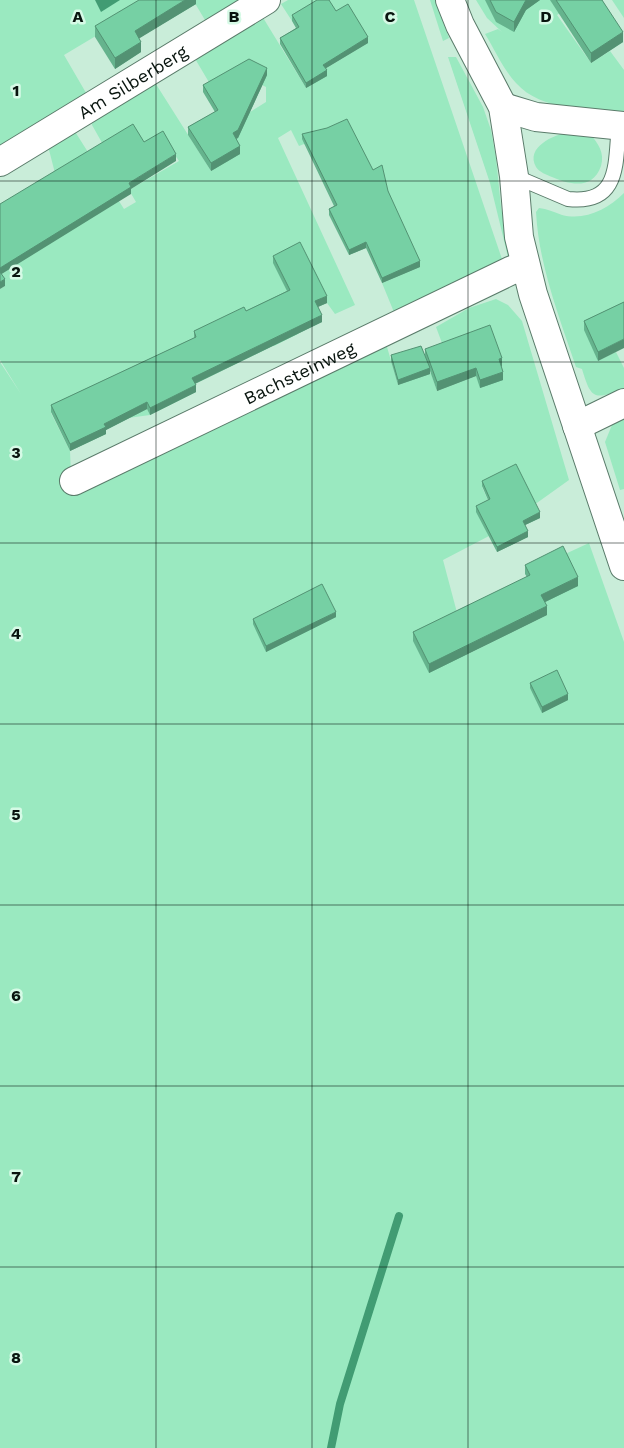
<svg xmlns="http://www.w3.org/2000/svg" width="624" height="1448" font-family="'Work Sans',sans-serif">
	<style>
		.green { fill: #9ae9c0 }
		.water { fill: #419c73 }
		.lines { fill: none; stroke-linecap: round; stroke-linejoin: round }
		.stream { stroke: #419c73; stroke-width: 8 }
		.service-casing { stroke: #5a7b6a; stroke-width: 16 }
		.minor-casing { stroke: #5a7b6a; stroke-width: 30 }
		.tertiary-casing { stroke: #5a7b6a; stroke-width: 30 }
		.service { stroke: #fff; stroke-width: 14 }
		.minor { stroke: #fff; stroke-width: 28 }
		.tertiary { stroke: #fff; stroke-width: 28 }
		.wall { fill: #65b38d }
		.shaded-wall { fill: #539273 }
		.building { fill: #76d0a4; stroke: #539273 }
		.grid { fill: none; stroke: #08140e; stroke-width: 1; stroke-opacity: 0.55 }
		.labels { text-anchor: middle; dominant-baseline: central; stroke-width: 5; stroke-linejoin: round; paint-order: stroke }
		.street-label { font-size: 18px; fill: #08140e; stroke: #d6fae6 }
		.grid-label { font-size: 16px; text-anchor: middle; font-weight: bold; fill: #08140e; stroke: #d6fae6; stroke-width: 5; stroke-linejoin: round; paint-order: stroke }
	</style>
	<rect width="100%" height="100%" fill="#c9edd9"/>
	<g class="green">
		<polygon points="0,0 156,0 64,55 89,98 0,152"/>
		<polygon points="193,0 237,0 236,8 208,25"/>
		<polygon points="288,0 414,0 504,265 396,317 382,283 420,267 358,182 304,144 299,146 291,130 278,138 355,305 335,314 327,303 301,250 300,316 291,319 298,334 274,346 258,312 131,376 150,415 128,418 114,389 104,394 98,383 51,413 70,451 71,475 385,340 398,385 431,373 437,391 476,376 481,388 502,366 494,336 445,351 436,327 469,308 496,299 508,305 522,321 569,480 534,505 482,487 490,505 477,512 489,536 443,560 468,654 547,615 541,604 563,555 589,543 624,642 624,1448 0,1448 0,362 21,394 0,360 0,289 5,286 2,285 0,254 56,177 48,146 74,130 124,209 136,202 129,190 179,161 163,138 144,149 105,148 92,125 93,118 154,81 211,171 233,140 239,119 266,102 266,87 260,84 210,84 194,57 262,16 306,88 323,70 368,43 336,16 326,0 292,21 281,4"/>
		<polygon points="430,0 435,0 449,38 443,41"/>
		<path d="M476,0H579L557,15L591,63L610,51L624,70V113C588,108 542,112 516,83C503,69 495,50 485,34L498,29L502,32L487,18Z"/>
		<polygon points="612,0 624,0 624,18"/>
		<polygon points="448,57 456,57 483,107 491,130 496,158 501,207 510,252 508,257 490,183"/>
		<path d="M568,132L590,134C598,143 605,153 601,166C593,190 570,185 552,177C547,175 539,172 536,167C525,147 554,135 568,132Z"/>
		<path d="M624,193V335L598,360L616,352L624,368V388C594,401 591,399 582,369L576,367C559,316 539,266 536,212L539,208C547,209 554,212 562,215C585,221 608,209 624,193Z"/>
		<polygon points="624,419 624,489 620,490 605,442 612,425"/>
	</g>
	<polygon class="water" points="95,0 120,0 101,12"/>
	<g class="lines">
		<polyline class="stream" points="331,1448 340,1404 399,1216"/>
		<g class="service-casing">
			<path id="service" d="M514,176L568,199C621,205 615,162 619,125"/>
		</g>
		<g class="minor-casing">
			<g id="minor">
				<polyline points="503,107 536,117 624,126"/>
				<path id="s1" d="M0,162L266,0"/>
				<polyline points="577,426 624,403"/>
				<path id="s2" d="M74,481L510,271L525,265"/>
			</g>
		</g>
		<g class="tertiary-casing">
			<polyline id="tertiary" points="450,0 460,25 503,107 514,176 519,237 533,294 624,566"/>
		</g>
		<use href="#service" class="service"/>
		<use href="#minor" class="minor"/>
		<use href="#tertiary" class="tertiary"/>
	</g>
	<g class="wall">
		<polygon points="196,0 196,4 139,38 141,52 115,69 95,37 95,26"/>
		<polygon points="485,0 540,0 526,10 514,32 496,22"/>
		<polygon points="550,0 602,0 623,42 591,63"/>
		<polygon points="336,11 368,43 326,68 327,76 306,88 280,44 280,38 296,28 292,21 292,15"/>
		<polygon points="267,75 238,138 236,139 240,154 211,171 188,135 188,127 215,112 203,92 203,85"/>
		<polygon points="302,134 373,170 388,191 420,267 382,283 366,248 349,255 329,215 329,209 334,206 302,139"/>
		<polygon points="273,256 327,303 318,307 322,322 195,384 196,392 150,415 147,409 106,430 106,434 70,451 51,412 51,405 194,338 194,331 246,311 287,291 273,263"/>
		<polygon points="624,302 598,361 584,330 584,321"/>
		<polygon points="425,349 502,366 501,367 503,380 480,388 476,376 437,391 430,371 430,374 398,385 391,361 391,355 425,356"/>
		<polygon points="482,481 540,518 525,525 528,537 497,552 476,512 476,506 488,500 482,486"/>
		<polygon points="525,565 578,586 545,602 547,615 429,673 413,641 413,632 527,577 525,574"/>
		<polygon points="336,617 266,652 253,624 253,619"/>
		<polygon points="530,683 568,700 542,713 530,688"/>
	</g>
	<g class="shaded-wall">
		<polygon points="185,0 196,0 196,4 135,41 135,31"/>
		<polygon points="526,0 540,0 526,10 514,32 514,22"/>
		<polygon points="623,32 623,42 591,63 591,53"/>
		<polygon points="368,37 368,43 323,70 323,65"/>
		<polygon points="141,42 141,52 115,69 115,58"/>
		<polygon points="267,68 267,75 238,138 233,140 233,133"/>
		<polygon points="327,70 327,76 306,88 306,83"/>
		<polygon points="240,146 240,154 211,171 211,163"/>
		<polygon points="176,154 176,161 131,189 131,194 0,275 0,268 129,183"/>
		<polygon points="366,242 366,248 349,255 349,250"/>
		<polygon points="420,261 420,267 382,283 382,278"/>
		<polygon points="5,279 5,286 0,289 0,282"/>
		<polygon points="327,296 327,303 315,308 315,301"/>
		<polygon points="322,315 322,322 192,385 192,378"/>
		<polygon points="624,339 624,348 598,361 598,352"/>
		<polygon points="502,358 502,366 499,368 499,359"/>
		<polygon points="430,368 430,374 398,385 398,380"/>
		<polygon points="476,368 476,376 437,391 437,382"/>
		<polygon points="503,372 503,380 480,388 480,380"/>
		<polygon points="196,385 196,392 150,415 150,408"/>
		<polygon points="147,402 147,409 106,430 106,434 70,451 70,444 104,424"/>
		<polygon points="540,512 540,518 523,526 523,521"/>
		<polygon points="528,531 528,537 497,552 497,547"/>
		<polygon points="578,577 578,586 541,604 541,595"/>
		<polygon points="547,606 547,615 429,673 429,664"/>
		<polygon points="336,612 336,617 266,652 266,646"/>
		<polygon points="568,694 568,700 542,713 542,707"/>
	</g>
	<g class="building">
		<polygon points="139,0 185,0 135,31 141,42 115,58 95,26"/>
		<polygon points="317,0 329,0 336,11 348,4 368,37 323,65 327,70 306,83 280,38 299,27 292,15"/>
		<polygon points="490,0 526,0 514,22 496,12"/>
		<polygon points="556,0 602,0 623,32 591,53"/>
		<polygon points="249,59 267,68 238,130 233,133 240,146 211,163 188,127 218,110 203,85"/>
		<polygon points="347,119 373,170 382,165 388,191 420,261 382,278 366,242 349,250 329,209 337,205 302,134 327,128"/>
		<polygon points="133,124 144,142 163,131 176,154 129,183 131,187 0,268 0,204"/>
		<polygon points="300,242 327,296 315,301 322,315 192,378 196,385 150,408 147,402 104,424 106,427 70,444 51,405 196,337 194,331 244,307 246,311 290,290 273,256"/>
		<polygon points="0,272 5,279 0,282"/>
		<polygon points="624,302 624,339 598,352 584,321"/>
		<polygon points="490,325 502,358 499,359 503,372 480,380 476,368 437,382 425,349"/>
		<polygon points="421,346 430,368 398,380 391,355"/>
		<polygon points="516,464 540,512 523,521 528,531 497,547 476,506 490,499 482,481"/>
		<polygon points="563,546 578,577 541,595 547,606 429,664 413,632 530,575 525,565"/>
		<polygon points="322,584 336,612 266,646 253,619"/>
		<polygon points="557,670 568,694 542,707 530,683"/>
	</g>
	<path class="grid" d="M156,0V1448M312,0V1448M468,0V1448M0,181H624M0,362H624M0,543H624M0,724H624M0,905H624M0,1086H624M0,1267H624"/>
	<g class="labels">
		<g class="street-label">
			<text stroke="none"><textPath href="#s1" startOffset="155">Am Silberberg</textPath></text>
			<text stroke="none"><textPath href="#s2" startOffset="250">Bachsteinweg</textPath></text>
		</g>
	</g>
	<g class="grid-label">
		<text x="78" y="22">A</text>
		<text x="234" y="22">B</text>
		<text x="390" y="22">C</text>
		<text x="546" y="22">D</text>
		<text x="16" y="96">1</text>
		<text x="16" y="277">2</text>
		<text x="16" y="458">3</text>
		<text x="16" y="639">4</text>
		<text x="16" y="820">5</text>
		<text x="16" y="1001">6</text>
		<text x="16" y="1182">7</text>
		<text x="16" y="1363">8</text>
	</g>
</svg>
